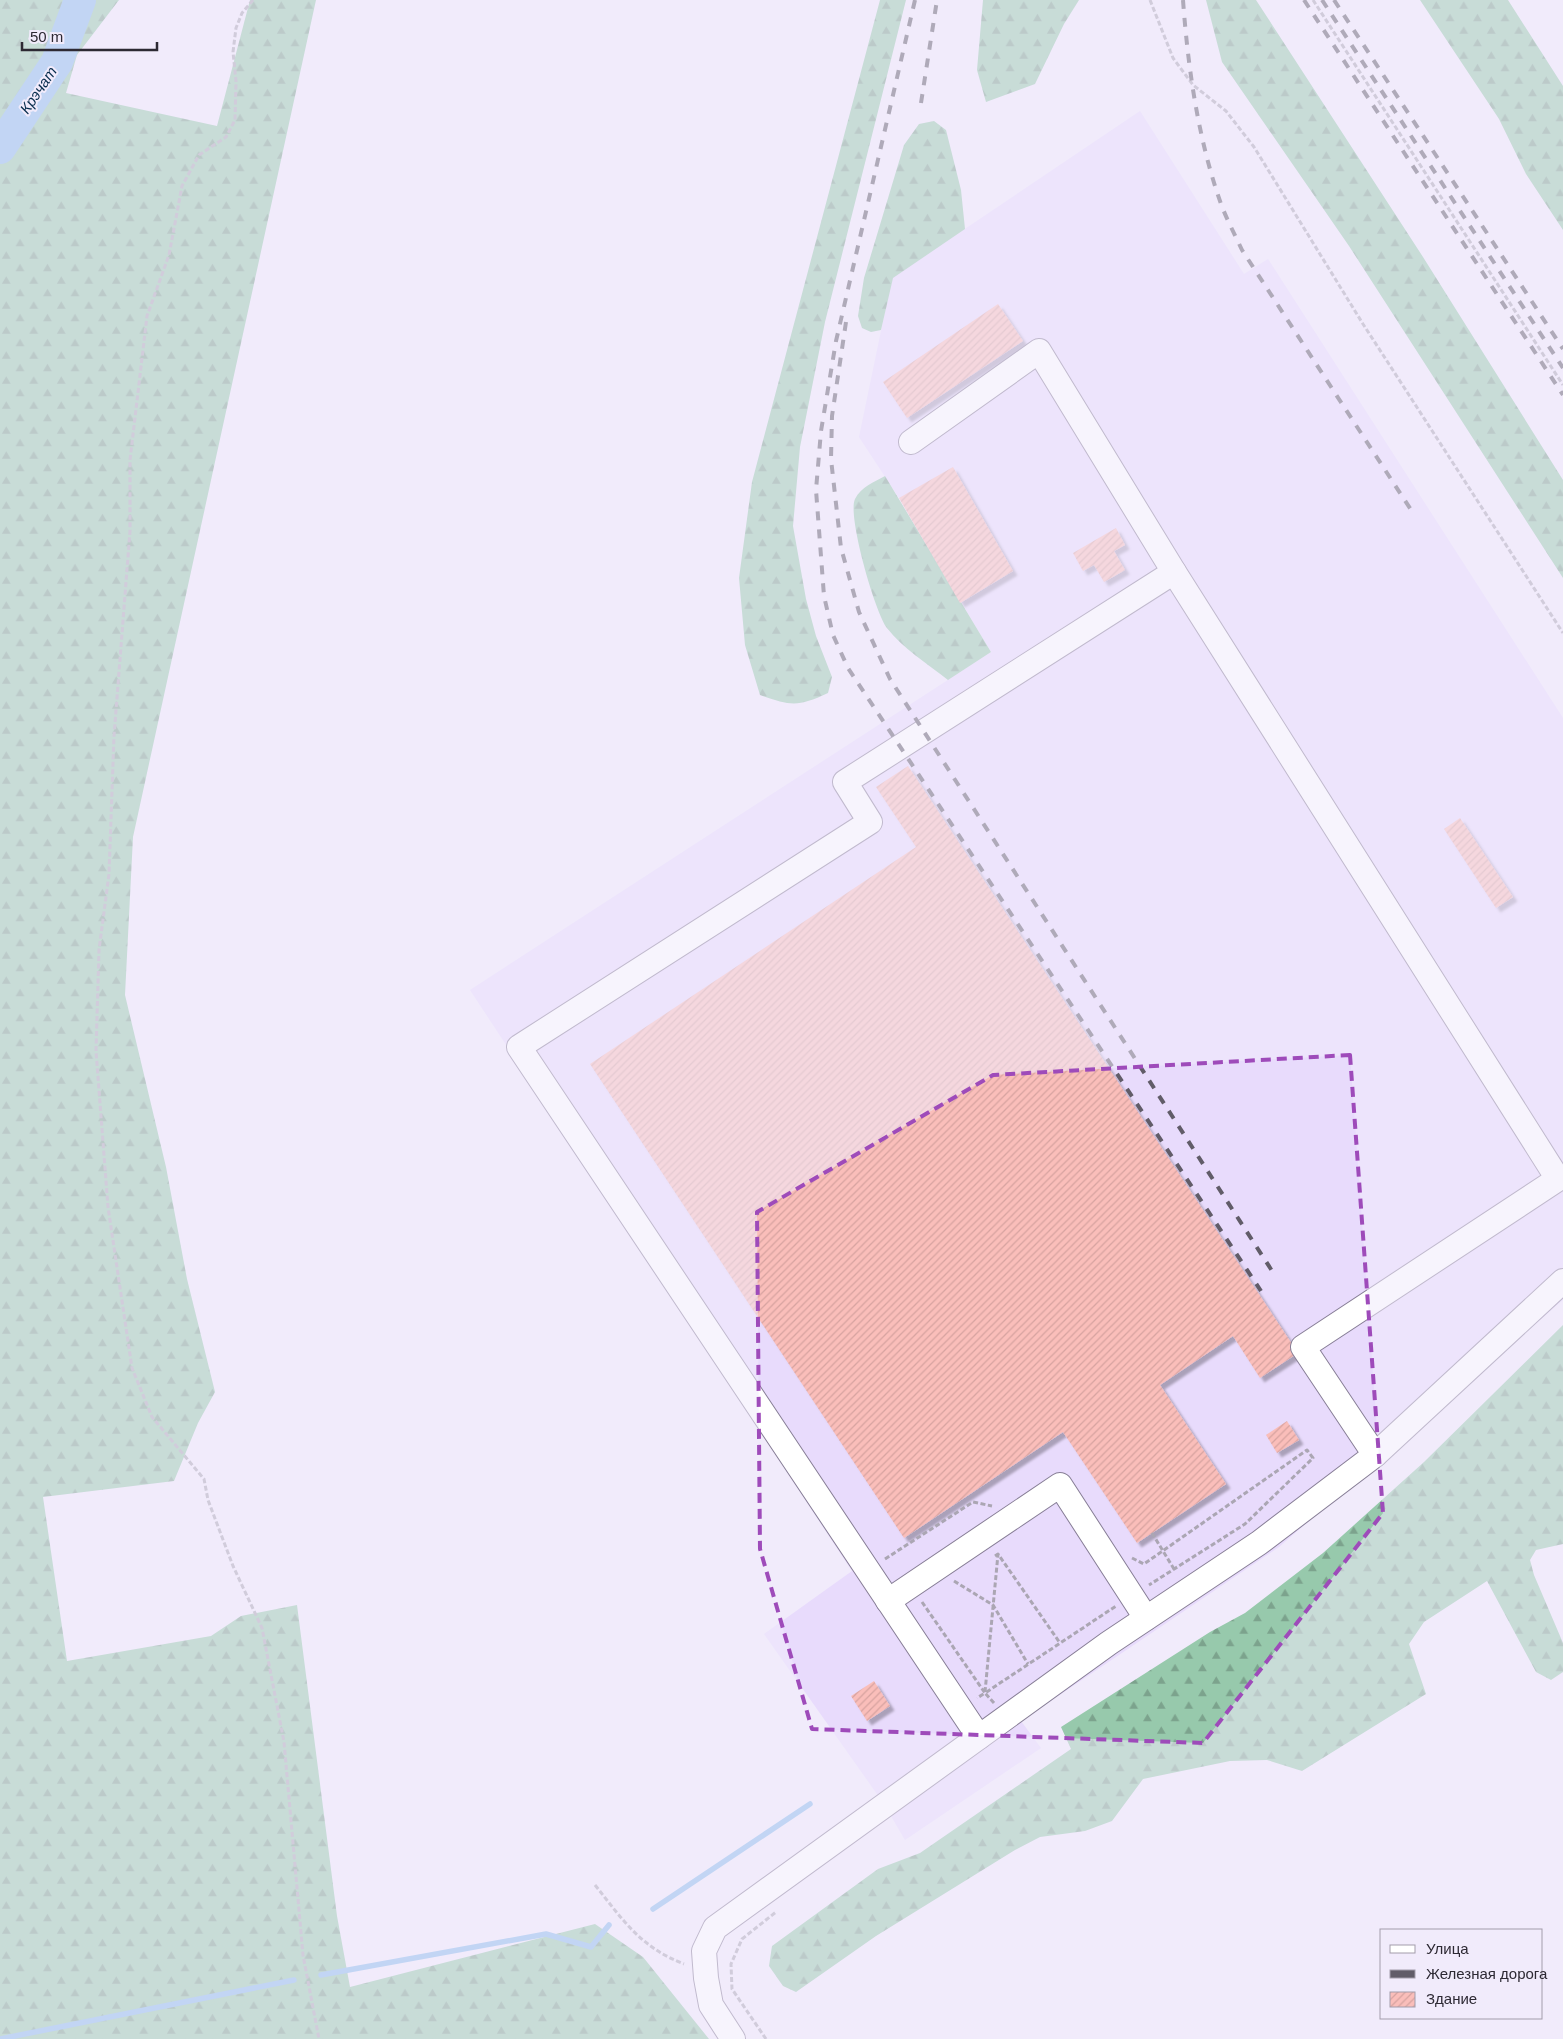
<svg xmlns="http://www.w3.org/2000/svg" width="1563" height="2039" font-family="Helvetica,sans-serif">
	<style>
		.built { fill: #e8dbfc }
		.forest { fill: url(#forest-firs) }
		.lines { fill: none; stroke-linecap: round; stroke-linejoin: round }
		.stream { stroke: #8abaeb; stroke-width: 5.5 }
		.river { stroke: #8abaeb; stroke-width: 32 }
		.building { fill: url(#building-hatch); filter: url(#shadow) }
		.minor-casing { stroke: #877e96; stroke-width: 26 }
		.path { stroke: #aba6b3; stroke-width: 3; stroke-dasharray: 5 2.5; stroke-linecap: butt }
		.minor { stroke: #fff; stroke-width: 24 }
		.rail { stroke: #615c68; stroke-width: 4; stroke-dasharray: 9 9; stroke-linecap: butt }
		.marked { fill: none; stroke: #9e4bba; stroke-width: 4; stroke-dasharray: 10 6; stroke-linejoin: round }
		.labels { text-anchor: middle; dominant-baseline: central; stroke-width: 4; stroke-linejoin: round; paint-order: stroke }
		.water-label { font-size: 15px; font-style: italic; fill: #082d4d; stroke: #f1ebfb }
	</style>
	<defs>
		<pattern id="forest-firs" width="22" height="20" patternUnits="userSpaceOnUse" patternTransform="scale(1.25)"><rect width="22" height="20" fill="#97c9ac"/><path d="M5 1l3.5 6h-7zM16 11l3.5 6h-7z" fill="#7ca38d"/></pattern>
		<pattern id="building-hatch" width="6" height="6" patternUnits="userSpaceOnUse" patternTransform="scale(1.25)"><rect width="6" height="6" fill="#fabeba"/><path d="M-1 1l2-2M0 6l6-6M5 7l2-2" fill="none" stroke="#d7a3a0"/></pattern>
		<filter id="shadow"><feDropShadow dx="4.5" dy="4.5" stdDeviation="1" flood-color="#0004"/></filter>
	</defs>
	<rect width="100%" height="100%" fill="#f1ebfb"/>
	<polygon class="built" points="1140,111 1244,274 1268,259 1563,718 1563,1300 1279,1547 1021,1721 1041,1748 905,1840 884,1804 764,1634 852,1571 470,990 991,652 899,498 859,437 892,278"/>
	<g class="forest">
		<polygon points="0,0 119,0 77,55 66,93 217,126 250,0 316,0 133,837 125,995 166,1167 187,1279 215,1392 198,1423 174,1481 43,1497 67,1661 211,1636 241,1616 297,1605 337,1916 350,1987 595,1924 643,1957 709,2039 0,2039"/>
		<path d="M880,0H906L825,322L800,447L793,526L806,599L816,636L832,677L828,693C798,707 791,706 760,695L745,645L739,578L752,482Z"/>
		<polygon points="983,0 1079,0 1064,24 1035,84 986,102 977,70"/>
		<polygon points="1206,0 1256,0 1423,257 1563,480 1563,578 1349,246 1222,62"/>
		<polygon points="1420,0 1508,0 1563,86 1563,230 1526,174 1499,119"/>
		<polygon points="934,121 946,130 961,190 965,229 893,278 881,330 871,332 862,328 858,316 864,278 904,145 919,124"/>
		<path d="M885,476L991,652L948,680C928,664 902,648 887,628C875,612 847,515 855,499C861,487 874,482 885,476Z"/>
		<polygon points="1563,1325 1563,1544 1536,1550 1530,1560 1534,1575 1563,1643 1563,1672 1551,1680 1536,1672 1487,1581 1424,1622 1409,1644 1426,1694 1302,1771 1267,1760 1230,1761 1143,1779 1112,1821 1085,1831 1040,1837 1015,1850 876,1936 796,1992 783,1986 769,1966 772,1946 878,1869 920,1853 1071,1749 1061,1727 1210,1632 1245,1613 1323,1553 1424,1462"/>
	</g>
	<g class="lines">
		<g class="stream">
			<polyline points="653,1909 810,1804"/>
			<polyline points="321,1975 546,1934 591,1947 609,1925"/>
			<polyline points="0,2039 294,1980"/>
		</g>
		<polyline class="river" points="0,148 57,62 80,0"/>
	</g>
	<g class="building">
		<polygon points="998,304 1023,341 907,418 883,382"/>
		<polygon points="953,467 1013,571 960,603 899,498"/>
		<polygon points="1116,528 1125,545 1114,551 1125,570 1104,582 1094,565 1083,571 1073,553"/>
		<polygon points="908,766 1298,1353 1260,1378 1233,1336 1160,1385 1226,1484 1137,1543 1063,1432 904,1538 590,1064 916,847 876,787"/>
		<polygon points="1460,818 1513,897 1496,908 1444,829"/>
		<polygon points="1287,1421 1299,1440 1277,1453 1266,1435"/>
		<polygon points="874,1681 890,1706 867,1721 851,1696"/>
	</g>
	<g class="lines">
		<g class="minor-casing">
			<g id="minor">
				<polyline points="1375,1455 1563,1281"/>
				<polyline points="888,1601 1060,1485 1146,1618"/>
				<polyline points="979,1737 519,1047 870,822 845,782 1174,572"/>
				<polyline points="733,2039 711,2005 706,1978 704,1951 715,1928 1109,1643 1259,1543 1375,1455 1303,1347 1558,1179 1174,572 1039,351 911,442"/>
			</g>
		</g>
		<g class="path">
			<polyline points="253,0 242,13 236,28 233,52 236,81 235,120 226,137 199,155 182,186 169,255 147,316 130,460 130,531 114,736 109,874 99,950 96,1051 108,1207 132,1368 152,1417 204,1479 208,1500 233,1566 262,1628 284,1742 303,1955 319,2039"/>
			<polyline points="1150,0 1173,58 1193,85 1226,111 1254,147 1363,324 1563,633"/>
			<polyline points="1313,0 1563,385"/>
			<polyline points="1152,1533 1174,1569"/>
			<polyline points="995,1556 998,1554 1060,1643"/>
			<polyline points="1132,1558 1144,1564 1307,1450 1313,1458 1245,1524 1149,1585"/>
			<polyline points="885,1559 973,1502 992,1506"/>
			<polyline points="954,1581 993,1605 1028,1664"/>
			<polyline points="922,1602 985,1693 977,1698"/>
			<polyline points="985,1692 998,1554"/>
			<polyline points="994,1703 985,1693 1116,1606"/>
			<path d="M595,1885C623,1920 640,1947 684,1964"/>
			<polyline points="766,2039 732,1989 731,1964 742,1939 776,1912"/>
		</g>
		<use href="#minor" class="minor"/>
		<g class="rail">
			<polyline points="915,0 836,341 821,431 816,490 824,596 833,635 848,668 1261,1291"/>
			<path d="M1183,0C1188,68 1198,139 1221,204C1227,220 1235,235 1242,250L1415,516"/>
			<polyline points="1304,0 1563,395"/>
			<polyline points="1322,0 1563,368"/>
			<polyline points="1334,0 1563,349"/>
			<polyline points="921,103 937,0"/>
			<polyline points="846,322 832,416 831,459 841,548 859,612 890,679 1276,1277"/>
		</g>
	</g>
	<path d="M0 0H1563V2039H0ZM1350,1055L1383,1513L1203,1743L812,1729L760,1549L757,1212L993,1075Z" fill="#f1ebfb" fill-opacity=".55" fill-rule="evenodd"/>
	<path class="marked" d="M1350,1055L1383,1513L1203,1743L812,1729L760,1549L757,1212L993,1075Z"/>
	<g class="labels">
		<g class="water-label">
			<text transform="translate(38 90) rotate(-56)">Крэчат</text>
		</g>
	</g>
	<rect x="1380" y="1929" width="162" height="90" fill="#f1ebfb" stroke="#a39dab"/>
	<rect x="1390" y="1945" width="25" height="8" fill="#ffffff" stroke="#a39dab"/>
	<text x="1426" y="1954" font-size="15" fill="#2d2933">Улица</text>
	<rect x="1390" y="1970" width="25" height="8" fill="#615c68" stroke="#a39dab"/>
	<text x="1426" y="1979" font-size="15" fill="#2d2933">Железная дорога</text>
	<rect x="1390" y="1992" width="25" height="15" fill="url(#building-hatch)" stroke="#a39dab"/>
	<text x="1426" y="2004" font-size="15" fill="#2d2933">Здание</text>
	<path d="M22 42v8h135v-8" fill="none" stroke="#2d2933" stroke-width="2.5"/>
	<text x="30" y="42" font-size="15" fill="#2d2933" stroke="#f1ebfb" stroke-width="4" paint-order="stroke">50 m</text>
</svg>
